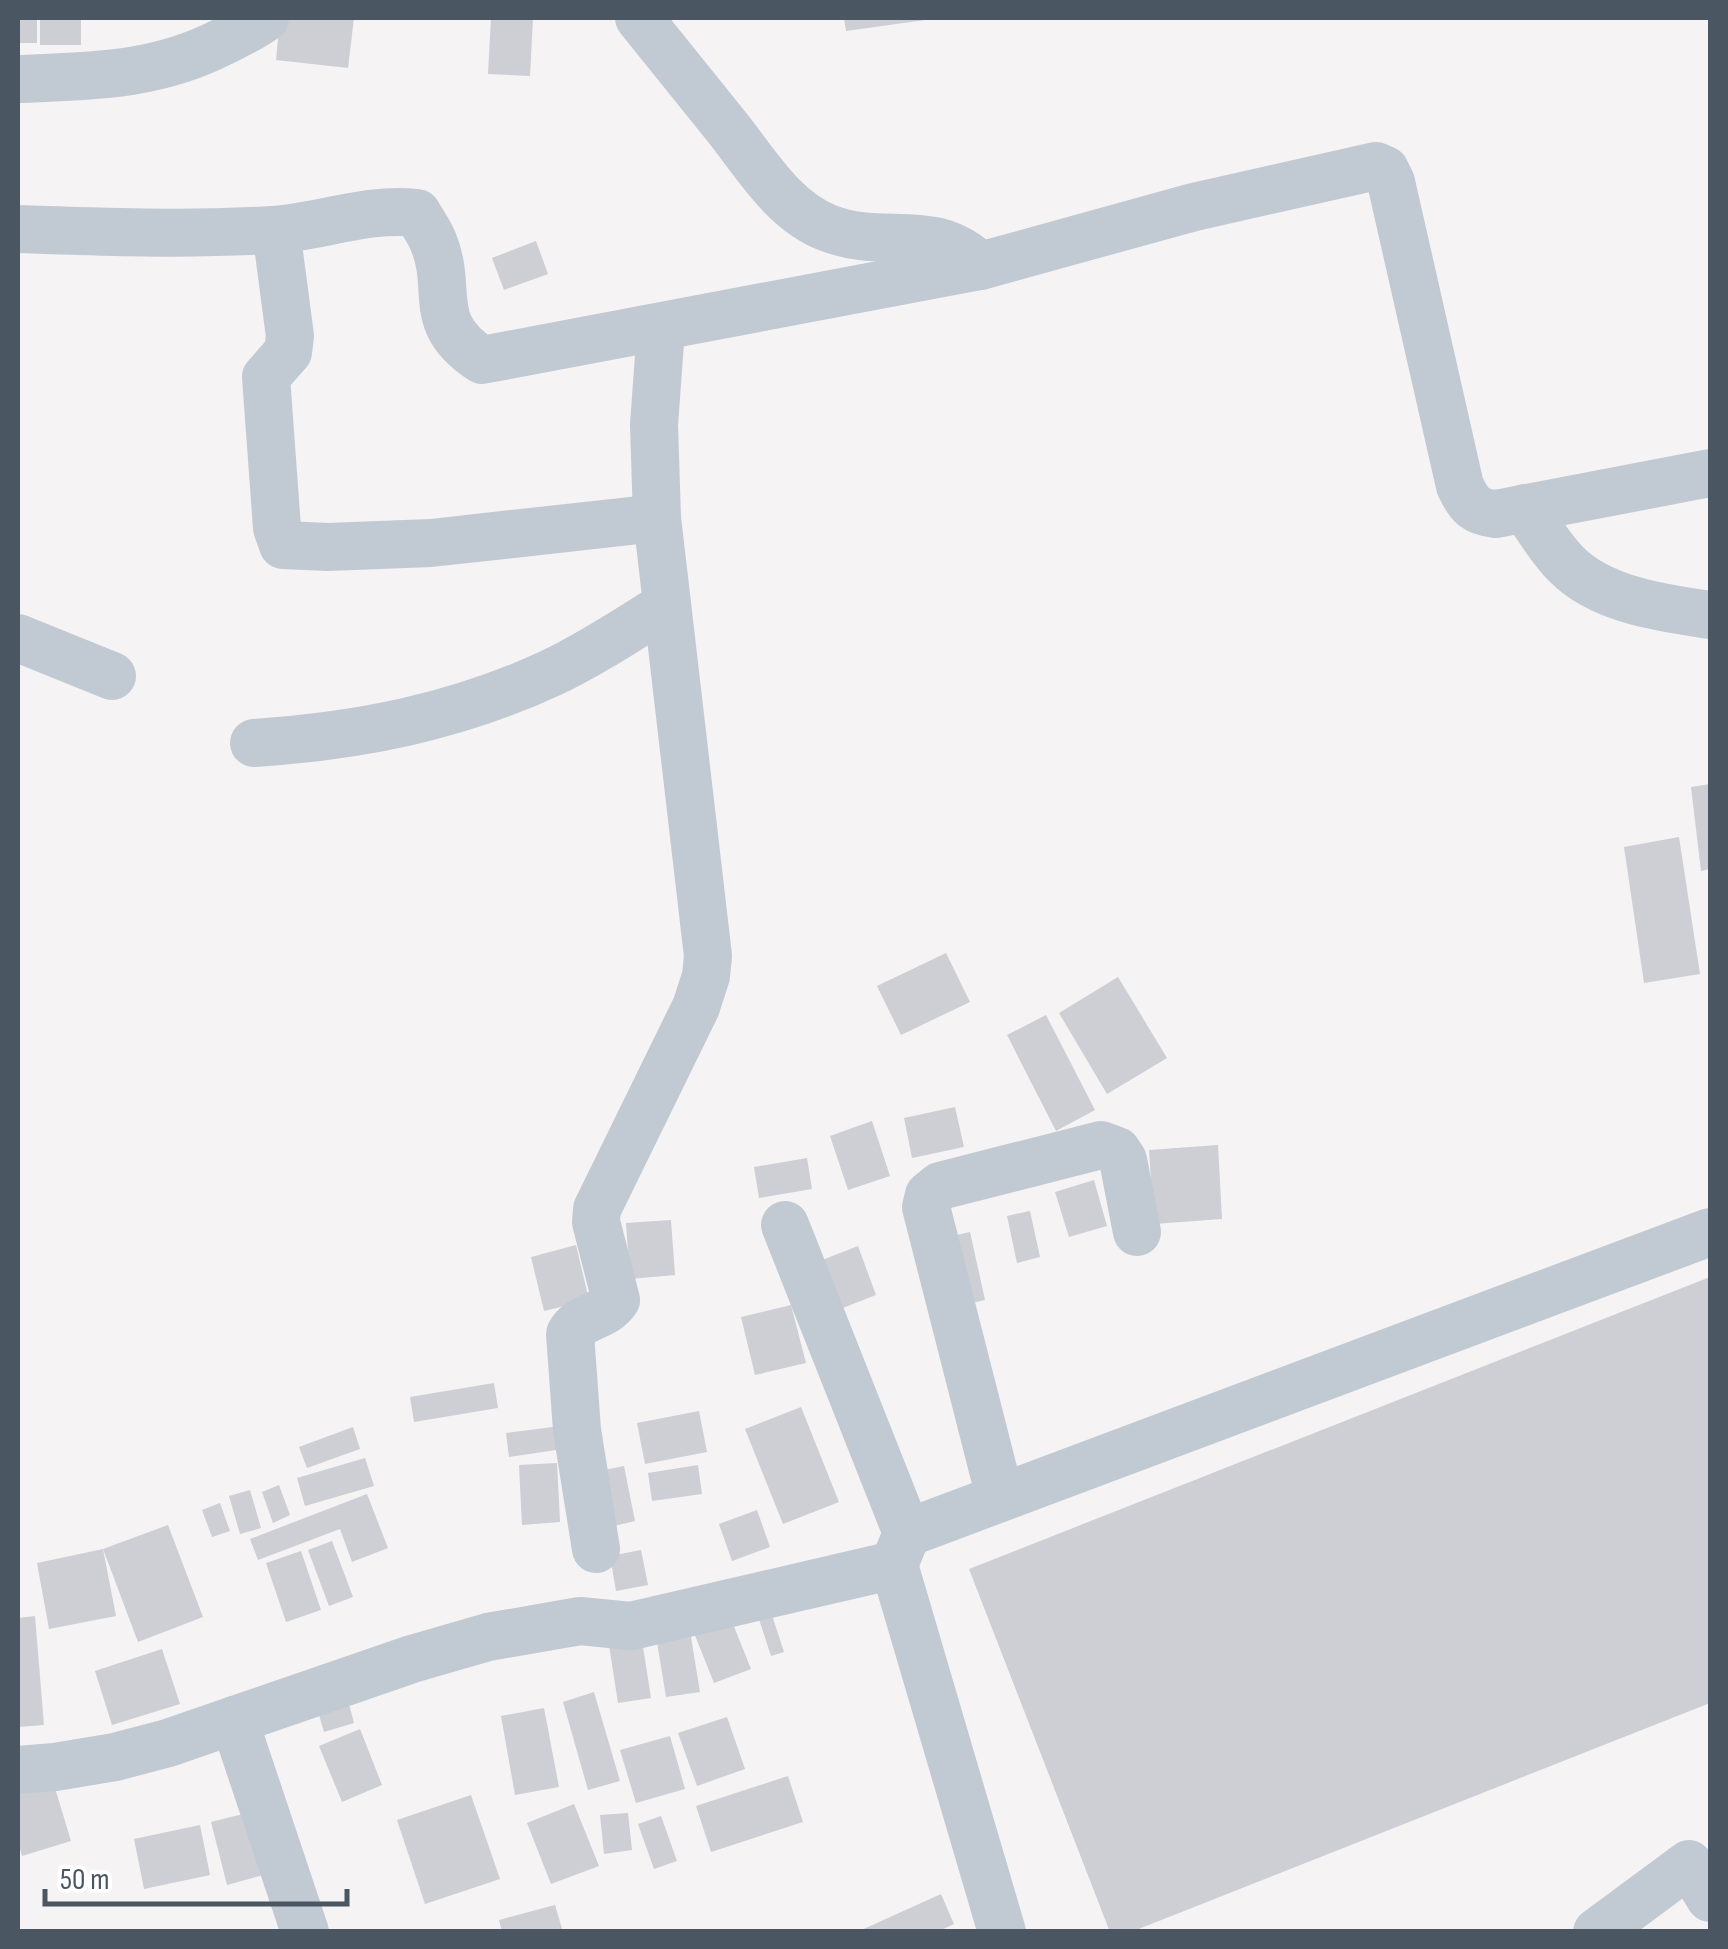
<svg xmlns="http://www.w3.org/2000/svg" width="1728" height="1949" font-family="'Sofia Sans Condensed',sans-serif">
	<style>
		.building { fill: #cdcfd5 }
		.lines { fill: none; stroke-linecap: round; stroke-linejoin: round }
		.minor { stroke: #c1cad2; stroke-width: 48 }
	</style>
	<rect width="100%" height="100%" fill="#f5f3f3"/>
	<g class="building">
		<rect x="18" y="18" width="19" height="25"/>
		<rect x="40" y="18" width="41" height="27"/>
		<polygon points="280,18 354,18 348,68 276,60"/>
		<polygon points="491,18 533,18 530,76 488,74"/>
		<polygon points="844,18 924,18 925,20 846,31"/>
		<polygon points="536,241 548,274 504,290 492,258"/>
		<polygon points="1710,784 1710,869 1701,871 1691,787"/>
		<polygon points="1679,837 1700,974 1644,983 1624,847"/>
		<polygon points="946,953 970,1002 901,1035 877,986"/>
		<polygon points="1118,977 1167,1058 1107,1094 1059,1013"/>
		<polygon points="1046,1015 1095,1110 1056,1131 1007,1035"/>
		<polygon points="955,1107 964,1147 912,1158 904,1118"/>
		<polygon points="872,1121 890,1176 848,1190 830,1136"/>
		<polygon points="1218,1145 1222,1219 1154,1224 1149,1150"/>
		<polygon points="807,1158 812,1189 759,1198 754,1167"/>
		<polygon points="1094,1180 1107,1226 1069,1237 1055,1192"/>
		<polygon points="1030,1211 1040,1257 1017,1263 1007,1216"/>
		<polygon points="671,1220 675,1275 630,1279 626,1223"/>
		<polygon points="970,1232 985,1300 958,1306 943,1238"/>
		<polygon points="576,1245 589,1300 544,1311 531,1257"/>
		<polygon points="858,1246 876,1295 835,1311 817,1262"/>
		<polygon points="1710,1277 1710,1703 1131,1932 1110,1932 969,1569"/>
		<polygon points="791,1305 806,1363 755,1375 741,1317"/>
		<polygon points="494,1383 498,1408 414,1422 410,1397"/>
		<polygon points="801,1407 839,1502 783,1524 745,1429"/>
		<polygon points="699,1411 707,1452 645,1464 637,1423"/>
		<polygon points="560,1426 563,1449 509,1457 506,1433"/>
		<polygon points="353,1427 360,1449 307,1468 299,1447"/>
		<polygon points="365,1458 374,1486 305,1506 297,1478"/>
		<polygon points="557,1463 560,1522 522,1525 519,1465"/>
		<polygon points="698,1465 702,1494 652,1501 648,1473"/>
		<polygon points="624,1466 635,1521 597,1530 585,1474"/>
		<polygon points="279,1485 290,1515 273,1523 262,1492"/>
		<polygon points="250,1490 261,1528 240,1534 229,1496"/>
		<polygon points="367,1494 388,1548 352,1562 340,1529 258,1560 250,1539"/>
		<polygon points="220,1503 230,1531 212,1537 202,1510"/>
		<polygon points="757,1510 770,1547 732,1561 719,1524"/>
		<polygon points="168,1525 203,1617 138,1642 103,1549"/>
		<polygon points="332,1541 353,1597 329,1606 308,1550"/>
		<polygon points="103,1549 116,1616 49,1629 37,1563"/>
		<polygon points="641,1550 648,1585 616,1591 610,1556"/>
		<polygon points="301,1551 321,1610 286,1622 266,1563"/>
		<polygon points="769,1606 784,1652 771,1656 756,1610"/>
		<polygon points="35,1616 44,1725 18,1727 18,1618"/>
		<polygon points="731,1619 751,1669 714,1683 694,1633"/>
		<polygon points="689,1625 700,1692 666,1697 655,1630"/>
		<polygon points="641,1634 651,1698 618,1703 608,1639"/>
		<polygon points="162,1649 180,1704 112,1725 95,1671"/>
		<polygon points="346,1692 354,1723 324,1732 315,1701"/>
		<polygon points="594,1692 620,1781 588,1790 563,1702"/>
		<polygon points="544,1708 559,1787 515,1795 501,1716"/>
		<polygon points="727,1717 745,1769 697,1786 678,1733"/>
		<polygon points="360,1729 382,1785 342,1802 319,1746"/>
		<polygon points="670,1736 685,1789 636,1803 620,1750"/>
		<polygon points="788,1776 803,1822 711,1852 696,1806"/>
		<polygon points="52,1778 71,1841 22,1856 18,1842 18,1788"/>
		<polygon points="471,1795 500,1879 425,1904 397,1820"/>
		<polygon points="574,1804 599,1866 551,1884 527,1823"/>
		<polygon points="251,1812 267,1874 227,1885 211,1822"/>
		<polygon points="628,1813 632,1850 604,1854 600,1815"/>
		<polygon points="661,1816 677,1861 654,1869 638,1824"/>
		<polygon points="200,1825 210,1875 144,1889 134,1839"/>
		<polygon points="941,1894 954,1924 937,1932 857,1932"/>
		<polygon points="555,1905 563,1932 502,1932 499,1920"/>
	</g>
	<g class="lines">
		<g class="minor">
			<path d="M639,18C668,54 697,90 726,126C755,162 782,210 828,228C884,250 934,220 980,266"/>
			<path d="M18,79C92,76 157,76 224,41C238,34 253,27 265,18"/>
			<path d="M18,229C102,232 187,235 272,230C320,227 368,207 417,213C422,222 429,231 433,241C454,291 424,322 482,360L980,266L1194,207L1376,166L1385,170L1391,182L1460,486C1469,505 1475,512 1496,514L1710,473"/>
			<polyline points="276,230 290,336 288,352 266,377 277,528 283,545 328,547 431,543 657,518"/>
			<path d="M1525,508C1538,527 1550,548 1566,564C1601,600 1663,608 1710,615"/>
			<polyline points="18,638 112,676"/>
			<path d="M254,743C359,736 457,717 553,672C593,653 630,628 667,605"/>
			<polyline points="785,1225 907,1533"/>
			<polyline points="1000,1497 926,1207 929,1195 940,1186 1101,1145 1117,1151 1123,1160 1137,1232"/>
			<path d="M596,1549L577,1430L570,1334C580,1315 604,1318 616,1300L596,1222L597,1209L696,1007L706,976L708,956L657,518L654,425L661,328"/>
			<polyline points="894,1565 1002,1932"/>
			<polyline points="234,1720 305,1932"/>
			<polyline points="18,1770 55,1767 115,1757 168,1743 412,1659 488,1637 580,1621 631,1626 894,1565 907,1533 1710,1232"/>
			<polyline points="1597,1932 1689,1864 1710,1898"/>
		</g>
	</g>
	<rect width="1728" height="1949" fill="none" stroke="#4a5661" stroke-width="40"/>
	<path d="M45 1889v15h302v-15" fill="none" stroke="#4a5661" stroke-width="5"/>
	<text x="60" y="1889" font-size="30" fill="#4a5661" stroke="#ffffff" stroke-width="8" paint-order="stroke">50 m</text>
</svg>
